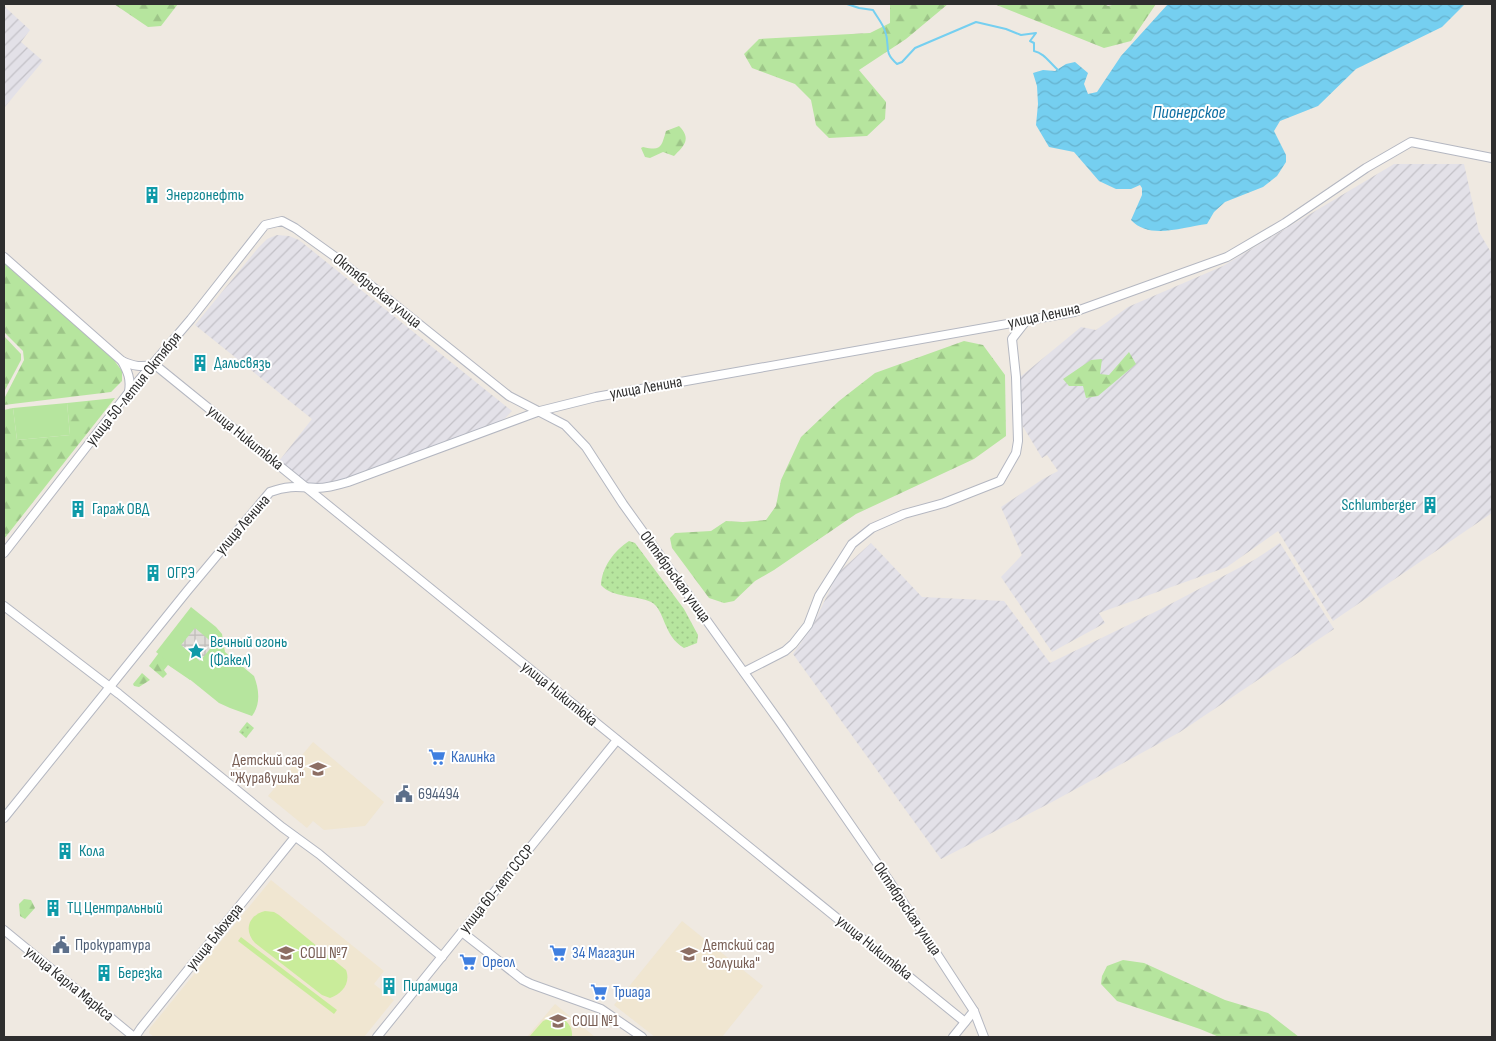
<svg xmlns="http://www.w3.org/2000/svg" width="1496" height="1041" font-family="'Sofia Sans Condensed',sans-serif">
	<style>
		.industrial { fill: url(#industrial-furrows) }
		.education { fill: #f0e6d1 }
		.grass { fill: url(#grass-dots) }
		.forest { fill: url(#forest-firs) }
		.park { fill: #b6e59e }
		.pitch { fill: #c9ec9a }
		.plaza { fill: url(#plaza-grid) }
		.water { fill: url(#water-waves) }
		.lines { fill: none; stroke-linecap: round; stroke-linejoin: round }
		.stream { stroke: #75cff0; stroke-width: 2 }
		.minor-casing { stroke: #b4b7c1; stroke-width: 10 }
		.minor { stroke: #fff; stroke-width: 8 }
		.labels { text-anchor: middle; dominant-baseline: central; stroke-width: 4; stroke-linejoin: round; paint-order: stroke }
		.culture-label { font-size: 16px; fill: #0d838f; stroke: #fff; text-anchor: start }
		.street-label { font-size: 16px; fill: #2e2e2e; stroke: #fff }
		.shop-label { font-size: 16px; fill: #366cbe; stroke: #fff; text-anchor: start }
		.education-label { font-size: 16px; fill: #785e54; stroke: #fff; text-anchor: start }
		.service-label { font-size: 16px; fill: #4e5e75; stroke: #fff; text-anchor: start }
		.water-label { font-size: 18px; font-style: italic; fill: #0d6fa3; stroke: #fff }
	</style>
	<defs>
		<pattern id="industrial-furrows" width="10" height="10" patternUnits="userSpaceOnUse" patternTransform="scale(1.25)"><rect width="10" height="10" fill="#e3e1e8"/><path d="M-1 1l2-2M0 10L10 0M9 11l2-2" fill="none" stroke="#c3c1c7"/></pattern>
		<pattern id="grass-dots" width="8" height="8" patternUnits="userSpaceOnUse" patternTransform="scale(1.25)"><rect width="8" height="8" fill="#b6e59e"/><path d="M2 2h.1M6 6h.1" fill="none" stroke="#9dc588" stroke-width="1.8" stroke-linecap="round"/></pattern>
		<pattern id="forest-firs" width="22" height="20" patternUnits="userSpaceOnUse" patternTransform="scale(1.25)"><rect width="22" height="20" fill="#b6e59e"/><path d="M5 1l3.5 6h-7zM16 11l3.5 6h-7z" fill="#9dc588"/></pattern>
		<pattern id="plaza-grid" width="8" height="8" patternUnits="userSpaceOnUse" patternTransform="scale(1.25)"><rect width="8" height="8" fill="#dfdcd8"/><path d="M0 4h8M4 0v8" fill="none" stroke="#c0bdba"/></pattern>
		<pattern id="water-waves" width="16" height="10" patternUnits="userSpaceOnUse" patternTransform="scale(1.25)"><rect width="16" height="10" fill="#75cff0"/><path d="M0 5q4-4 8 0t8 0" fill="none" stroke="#66b2ce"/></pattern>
	</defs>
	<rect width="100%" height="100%" fill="#efe9e1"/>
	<g class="industrial">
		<polygon points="4,6 30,30 21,42 43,61 4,108"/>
		<polygon points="1394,164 1464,164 1479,232 1492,254 1492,513 1333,621 1278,531 1227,567 1099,613 1105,623 1052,652 1001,577 1022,555 1001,507 1043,479 1058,471 1047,455 1042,458 1022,425 1019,378 1081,327 1096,330 1128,307 1223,266"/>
		<polygon points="277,235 289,236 299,240 512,411 495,428 338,484 307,483 279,461 312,419 195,325 258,248 267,239"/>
		<polygon points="871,543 922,597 1004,601 1050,663 1161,609 1254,560 1280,543 1334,629 1180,732 1052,802 941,859 793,654 812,627 838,573"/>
	</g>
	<g class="education">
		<polygon points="313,742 384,802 365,826 324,830 313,821 307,828 268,796"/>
		<polygon points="271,880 384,971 374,984 394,1000 364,1037 154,1037 149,1033 150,1028"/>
		<polygon points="682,921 763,986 722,1037 655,1037 614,1005"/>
		<polygon points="555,1004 595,1037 527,1037"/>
	</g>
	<g class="grass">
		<path d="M629,541L635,543L684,609L698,635L697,643L684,648C663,636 665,609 651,602C636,595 612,598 601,585C602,567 614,551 629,541Z"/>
		<polygon points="247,722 254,728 246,738 239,732"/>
	</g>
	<g class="forest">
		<polygon points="114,4 178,4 161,26 148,27"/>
		<polygon points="890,4 948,4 906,39 859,70 886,102 885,119 867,136 829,138 816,125 811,100 795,84 752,68 744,54 759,39 870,33 890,23"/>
		<polygon points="994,4 1104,4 1108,6 1116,4 1156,4 1131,41 1104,48"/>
		<path d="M679,126C692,139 684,146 674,156L663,152L650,158L645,157L641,148L643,147C661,151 661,148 666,131Z"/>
		<polygon points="4,261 111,356 122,371 122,381 111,392 4,405 4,399 24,360 23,351 4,332"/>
		<polygon points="4,336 21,354 21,360 4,392"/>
		<polygon points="964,341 983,345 1005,375 1006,436 974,459 856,514 774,570 755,581 734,601 724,603 709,598 672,548 670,538 675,533 711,531 726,521 743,522 766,520 776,506 781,480 801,437 839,401 875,373"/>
		<polygon points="1129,352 1136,364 1098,396 1086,398 1083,386 1069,386 1063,379 1091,360 1102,359 1100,374 1109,375"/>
		<polygon points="115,398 4,539 4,410 13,408 17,440 70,435 67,403"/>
		<polygon points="164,646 191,679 190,680 168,665 164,670 167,674 163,678 149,666"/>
		<polygon points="142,673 150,680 139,687 134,686 133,684"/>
		<polygon points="24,899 31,900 35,908 25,919 20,916 19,904"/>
		<polygon points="1123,960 1144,963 1225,1000 1268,1013 1299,1037 1219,1037 1200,1029 1117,1001 1101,984 1102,976 1107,966"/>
	</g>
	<g class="park">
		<polygon points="67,403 70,435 17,440 13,408"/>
		<path d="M191,607L216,627L222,634L225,652L254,676C259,689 261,704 252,716L230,708L219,703L156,652Z"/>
	</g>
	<g class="pitch">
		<path d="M265,911L274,912L279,915L346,970C351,983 342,994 330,998L322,995L255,943C243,930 249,915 265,911Z"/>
		<polygon points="241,937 337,1010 334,1014 238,941"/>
		<path d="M553,1017C565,1017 573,1025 572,1037H529L543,1021Z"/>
	</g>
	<polygon class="plaza" points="195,628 214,644 200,661 181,645"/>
	<path class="water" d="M1168,4H1465L1442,27L1356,69L1318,106L1280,121L1274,131L1286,155V162L1277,176L1263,187L1225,202L1214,212L1207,224C1183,227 1149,240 1131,220L1142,195V188L1140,185L1131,189H1116L1099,181L1074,152L1049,147L1036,125L1038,104L1037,86L1033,73L1043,70L1055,71L1066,64L1075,62L1088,73L1084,84L1088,94L1097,92L1121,56Z"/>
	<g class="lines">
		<path class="stream" d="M847,4L859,8L873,10C877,17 883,24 885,31C891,46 882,51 897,64L902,62L915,48L976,22L1006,29L1021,35L1036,33L1030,41L1034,43V51C1044,53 1049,62 1058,70"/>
		<g class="minor-casing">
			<g id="minor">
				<path d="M4,257L122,361C133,366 142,368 154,364"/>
				<path d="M122,361C128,372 131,379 129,392"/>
				<polyline points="154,364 965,1022"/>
				<polyline points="4,553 129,392 191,319 265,225 282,221 295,228 334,256 509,396 565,425 586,447 623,504 781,724 888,879 974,1011 984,1037"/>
				<polyline points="4,606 119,694 282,827 319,854 442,957"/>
				<polyline points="744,672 785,651 793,644 808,625 819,596 852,544 872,528 904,514 944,503 1000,481 1016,453 1018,441 1016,377 1012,339 1026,321"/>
				<path d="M4,818L188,590L270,492C288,485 299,487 317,488C327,488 338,485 348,482L540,411L596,397L1074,312L1227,257L1285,223L1366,168L1411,142L1492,158"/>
				<polyline points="4,930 134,1037"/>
				<polyline points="462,932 523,980 531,984 601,1009 642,1037"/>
				<polyline points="135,1037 141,1028 295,837"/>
				<polyline points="377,1037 617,740"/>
				<polyline points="953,1037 974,1011"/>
			</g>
		</g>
		<use href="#minor" class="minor"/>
	</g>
	<defs>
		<g id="building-bare" transform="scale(1.35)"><path d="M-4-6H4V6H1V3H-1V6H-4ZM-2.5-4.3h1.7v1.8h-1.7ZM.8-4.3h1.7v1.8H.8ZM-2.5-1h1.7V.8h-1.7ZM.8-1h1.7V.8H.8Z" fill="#0f9aa8" stroke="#fff" stroke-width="2.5" paint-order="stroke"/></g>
		<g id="sight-bare" transform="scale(1.35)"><path d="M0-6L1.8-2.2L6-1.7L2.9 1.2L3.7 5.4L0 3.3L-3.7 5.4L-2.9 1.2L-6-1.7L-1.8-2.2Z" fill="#0f9aa8" stroke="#fff" stroke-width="2.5" paint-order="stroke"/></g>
		<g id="supermarket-bare" transform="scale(1.35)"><path d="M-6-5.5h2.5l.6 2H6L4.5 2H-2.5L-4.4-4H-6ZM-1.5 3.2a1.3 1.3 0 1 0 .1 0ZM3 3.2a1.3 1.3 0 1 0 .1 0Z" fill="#3f7fe0" stroke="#fff" stroke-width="2.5" paint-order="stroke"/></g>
		<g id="school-bare" transform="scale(1.35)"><path d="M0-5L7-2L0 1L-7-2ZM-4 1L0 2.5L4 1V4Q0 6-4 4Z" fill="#8d6e63" stroke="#fff" stroke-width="2.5" paint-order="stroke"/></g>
		<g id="civic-bare" transform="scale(1.35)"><path d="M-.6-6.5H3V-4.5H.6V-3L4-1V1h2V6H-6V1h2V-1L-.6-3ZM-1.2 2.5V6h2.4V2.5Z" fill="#5c6f8a" stroke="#fff" stroke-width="2.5" paint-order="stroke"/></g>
	</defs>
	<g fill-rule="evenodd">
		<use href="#building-bare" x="152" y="195"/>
		<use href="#building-bare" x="200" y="363"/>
		<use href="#building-bare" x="1430" y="505"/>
		<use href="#building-bare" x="78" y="509"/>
		<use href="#building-bare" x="153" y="573"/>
		<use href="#sight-bare" x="196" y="651"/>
		<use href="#supermarket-bare" x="437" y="757"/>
		<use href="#school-bare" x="318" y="769"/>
		<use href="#civic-bare" x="404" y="794"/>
		<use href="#building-bare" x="65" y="851"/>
		<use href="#building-bare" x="53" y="908"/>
		<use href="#civic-bare" x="61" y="945"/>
		<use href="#school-bare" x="286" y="953"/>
		<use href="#supermarket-bare" x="558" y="953"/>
		<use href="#school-bare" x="689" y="954"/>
		<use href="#supermarket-bare" x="468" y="962"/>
		<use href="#building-bare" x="104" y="973"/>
		<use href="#building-bare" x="389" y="986"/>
		<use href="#supermarket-bare" x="599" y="992"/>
		<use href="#school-bare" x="558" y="1021"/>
	</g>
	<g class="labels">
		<g class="culture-label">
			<text x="166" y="195">Энергонефть</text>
			<text x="214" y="363">Дальсвязь</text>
			<text x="1416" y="505" text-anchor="end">Schlumberger</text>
			<text x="92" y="509">Гараж ОВД</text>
			<text x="167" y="573">ОГРЭ</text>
			<text x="210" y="642">Вечный огонь<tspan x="210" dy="18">(Факел)</tspan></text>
			<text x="79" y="851">Кола</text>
			<text x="67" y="908">ТЦ Центральный</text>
			<text x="118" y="973">Березка</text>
			<text x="403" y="986">Пирамида</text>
		</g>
		<g class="street-label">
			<text transform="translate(377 291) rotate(39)">Октябрьская улица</text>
			<text transform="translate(1044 316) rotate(-12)">улица Ленина</text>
			<text transform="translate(646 388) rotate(-10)">улица Ленина</text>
			<text transform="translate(134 389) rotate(-51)">улица 50-летия Октября</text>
			<text transform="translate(245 438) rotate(39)">улица Никитюка</text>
			<text transform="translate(243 525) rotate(-49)">улица Ленина</text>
			<text transform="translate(675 577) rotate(54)">Октябрьская улица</text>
			<text transform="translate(559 694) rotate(39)">улица Никитюка</text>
			<text transform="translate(497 889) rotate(-51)">улица 60-лет СССР</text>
			<text transform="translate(907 909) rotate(56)">Октябрьская улица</text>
			<text transform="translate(215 937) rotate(-51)">улица Блюхера</text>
			<text transform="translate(874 948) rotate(39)">улица Никитюка</text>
			<text transform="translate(69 984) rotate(39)">улица Карла Маркса</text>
		</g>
		<g class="shop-label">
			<text x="451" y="757">Калинка</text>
			<text x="572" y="953">34 Магазин</text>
			<text x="482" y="962">Ореол</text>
			<text x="613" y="992">Триада</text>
		</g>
		<g class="education-label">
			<text x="304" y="760" text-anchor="end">Детский сад<tspan x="304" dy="18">"Журавушка"</tspan></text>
			<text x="703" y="945">Детский сад<tspan x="703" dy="18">"Золушка"</tspan></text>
			<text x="300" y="953">СОШ №7</text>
			<text x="572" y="1021">СОШ №1</text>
		</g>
		<g class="service-label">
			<text x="418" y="794">694494</text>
			<text x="75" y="945">Прокуратура</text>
		</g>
		<g class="water-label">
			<text x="1189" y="112">Пионерское</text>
		</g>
	</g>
	<rect width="1496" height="1041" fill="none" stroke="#2e2e2e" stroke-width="10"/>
</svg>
